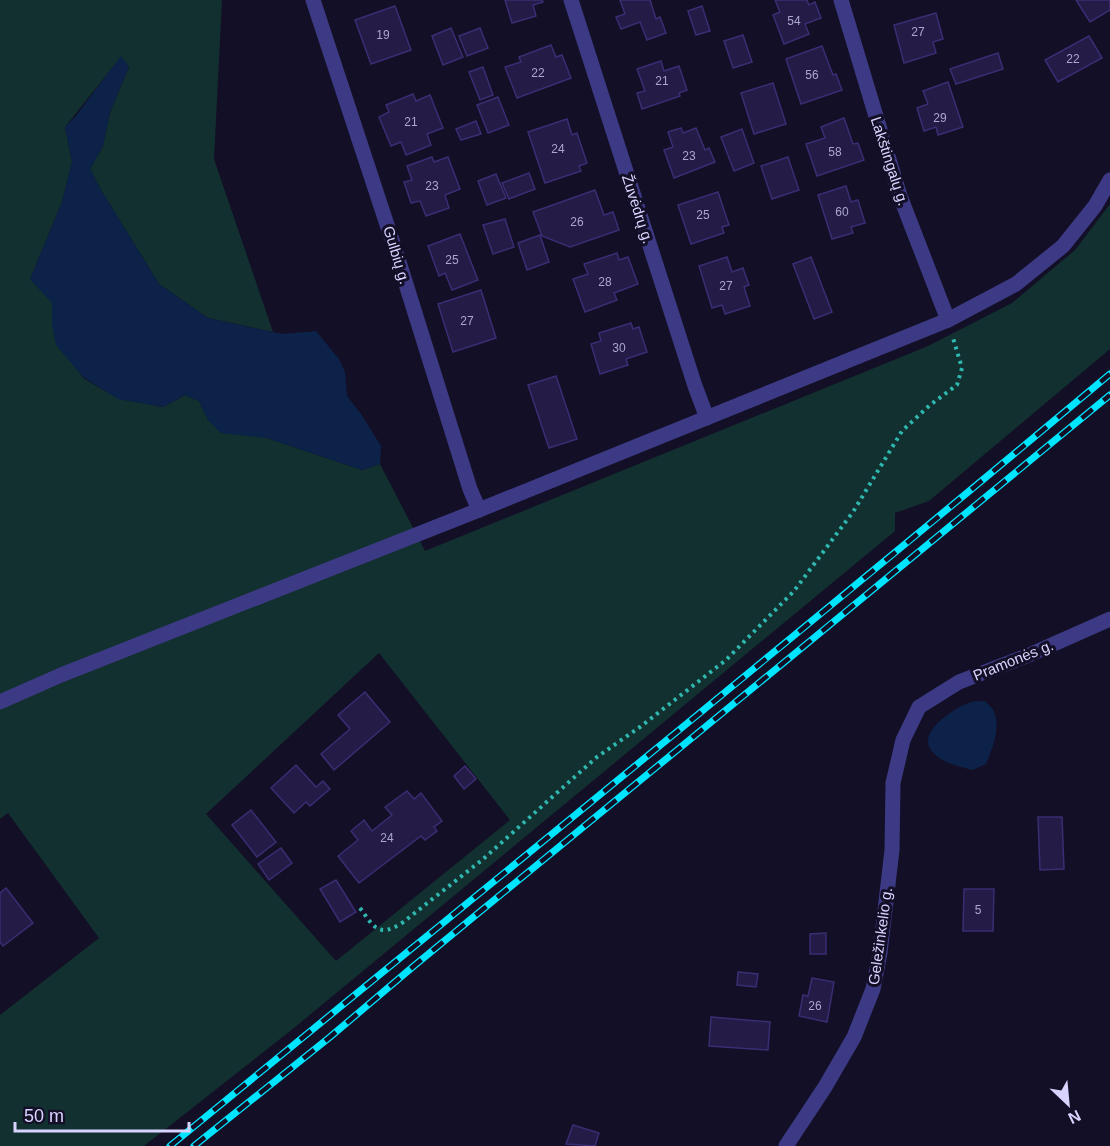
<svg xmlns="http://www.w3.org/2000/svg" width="1110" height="1146" font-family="Arial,sans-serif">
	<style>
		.green { fill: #12302f; fill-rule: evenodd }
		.water { fill: #0c2248 }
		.building { fill: #241b47; stroke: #3b2d73; stroke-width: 1.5 }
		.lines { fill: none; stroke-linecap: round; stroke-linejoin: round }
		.path { stroke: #2fb8b0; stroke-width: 4; stroke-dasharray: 3 4.5; stroke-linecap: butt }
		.minor { stroke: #3d3a85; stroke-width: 15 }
		.rail-casing { stroke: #00e5ff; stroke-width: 7 }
		.rail { stroke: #130f26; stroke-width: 4.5; stroke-dasharray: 14; stroke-linecap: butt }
		.labels { text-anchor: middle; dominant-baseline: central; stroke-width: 6; stroke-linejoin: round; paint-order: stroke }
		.number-label { font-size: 12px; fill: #aca6d1 }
		.street-label { font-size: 15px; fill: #d9d4ff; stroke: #130f26 }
	</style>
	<rect width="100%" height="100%" fill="#130f26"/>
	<path class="green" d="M0,0H222L214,159L273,332L208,318L159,284L101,190L90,169L103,146L110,112L129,67L121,57L65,127L72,162L62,202L30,279L53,303L52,324L83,378L119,399L163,407L185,395L199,401L208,420L250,435L267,438L362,470L380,464L425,551L928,346L1012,303L1075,250L1110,204V349L929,501L895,513V531L294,1028L144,1146H0V1015L99,938L8,813L0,819ZM379,653L510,820L336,961L206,814Z"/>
	<g class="water">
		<polygon points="121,56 129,67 110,112 103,146 90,169 101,190 159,284 208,318 282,334 316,331 339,359 345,372 347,396 361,414 381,446 380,464 362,470 267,438 221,433 208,420 199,401 185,395 163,407 118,399 83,377 56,345 52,324 52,303 30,279 62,202 72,162 65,127 75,117"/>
		<path d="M985,701C988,704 993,708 994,712C1001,728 992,750 986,764L972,770C958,766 941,763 931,750C917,731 956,707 971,702C975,701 980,701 985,701Z"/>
	</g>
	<g class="building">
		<polygon points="505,0 542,0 543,2 533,5 536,16 512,23"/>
		<polygon points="620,0 650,0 656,19 660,17 666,33 647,40 640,22 621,29 616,17 625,14"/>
		<polygon points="775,0 807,0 809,5 815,2 821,18 805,24 809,34 784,44 773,15 780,12"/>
		<polygon points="1076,0 1110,0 1110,10 1090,22"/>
		<polygon points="395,6 411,50 371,64 355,20"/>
		<polygon points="702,6 710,31 696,35 688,11"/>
		<polygon points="936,13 943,39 933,42 936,53 904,63 894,25"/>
		<polygon points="451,28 463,57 443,65 432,36"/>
		<polygon points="480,28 488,48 467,56 459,36"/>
		<polygon points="743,35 752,62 733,68 724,41"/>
		<polygon points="1089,36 1102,58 1058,82 1045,60"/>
		<polygon points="551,45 556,57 562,55 571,78 517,98 505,67 521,62 519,57"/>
		<polygon points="822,46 833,75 836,74 842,90 801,104 786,59"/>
		<polygon points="998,53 1003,69 956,84 950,69"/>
		<polygon points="661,61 664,71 679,66 687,90 679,93 680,96 642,109 637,93 645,91 637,69"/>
		<polygon points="483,67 493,95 480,100 469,72"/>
		<polygon points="948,82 963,127 938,135 936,127 924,131 917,108 928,104 923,91"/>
		<polygon points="773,83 786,124 754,134 741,93"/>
		<polygon points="413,94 416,101 430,95 443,128 427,134 431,145 406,155 401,142 391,146 379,117 389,112 386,105"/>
		<polygon points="498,97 509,125 488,133 477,105"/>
		<polygon points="844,118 853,144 858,143 864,160 817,176 806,144 825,138 821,127"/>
		<polygon points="567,119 572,135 577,133 587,163 579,166 581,171 545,183 528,132"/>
		<polygon points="476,121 481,134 461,140 456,129"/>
		<polygon points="681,128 683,133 696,128 705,150 709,148 715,162 674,178 664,150 673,147 668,132"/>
		<polygon points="742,129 754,163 734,171 721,137"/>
		<polygon points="432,157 434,162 448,157 460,189 445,195 449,208 426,216 420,201 411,203 404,182 412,180 407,166"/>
		<polygon points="788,157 799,190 772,199 761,166"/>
		<polygon points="529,173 535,189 509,199 502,183"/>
		<polygon points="496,174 506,198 487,205 478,181"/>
		<polygon points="846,186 851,202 858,200 865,223 851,227 853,233 832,239 818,195"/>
		<polygon points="595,190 604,215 613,212 619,230 570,247 542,236 533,212"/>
		<polygon points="718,192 729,225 722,227 724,233 691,244 678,205"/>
		<polygon points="505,219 514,247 493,254 483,225"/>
		<polygon points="460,234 478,280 452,290 445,273 439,276 428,246"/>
		<polygon points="540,235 549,262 527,270 518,243"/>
		<polygon points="617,253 619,260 628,257 638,284 614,293 617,300 585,312 573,279 588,274 584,264"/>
		<polygon points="727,257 732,272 743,268 749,285 744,287 750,306 725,314 722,305 712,308 699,266"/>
		<polygon points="811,257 832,312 814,319 793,264"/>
		<polygon points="481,290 496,338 453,352 438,304"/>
		<polygon points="631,323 633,329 639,327 647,352 626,359 628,365 600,374 591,344 601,341 599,333"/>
		<polygon points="556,376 577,439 549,448 528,385"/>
		<polygon points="365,692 390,722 334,770 321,754 350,729 338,715"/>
		<polygon points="296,765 316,787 323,781 330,789 310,806 306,802 294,813 271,788"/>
		<polygon points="465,766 476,779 464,789 454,776"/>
		<polygon points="407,791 414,799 421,793 442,821 434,827 437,831 425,840 421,836 359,883 338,856 358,840 351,831 364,820 372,831 392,815 385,807"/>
		<polygon points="251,810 276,842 257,857 232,825"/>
		<polygon points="1038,817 1062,817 1064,869 1040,870"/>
		<polygon points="281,848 292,863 269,880 258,864"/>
		<polygon points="336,880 356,912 340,922 320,889"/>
		<polygon points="6,888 33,923 3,946 0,942 0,893"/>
		<polygon points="964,889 994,889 993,931 963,931"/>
		<polygon points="826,933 826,954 810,954 810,934"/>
		<polygon points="738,972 758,974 756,987 737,985"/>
		<polygon points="812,978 834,982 827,1022 799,1016 803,995 808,996"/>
		<polygon points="711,1017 770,1022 768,1050 709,1046"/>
		<polygon points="573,1125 599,1133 595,1146 566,1144"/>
	</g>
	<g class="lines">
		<path class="path" d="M360,908C374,927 378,938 402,923L482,860L597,757L640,727L726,660L794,591L853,512L902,431L930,405L957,385L962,368L953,338"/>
		<g class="minor">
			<polyline points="313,0 395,249 470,489 479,510"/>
			<polyline points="571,0 695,386 707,418"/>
			<polyline points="841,0 900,196 948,320"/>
			<polyline points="0,702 61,675 479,510 948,320 1016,284 1063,246 1095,206 1110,180"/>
			<polyline points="786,1146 825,1087 854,1037 873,989 880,953 892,850 893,783 903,740 919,707 959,682 1029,655 1110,619"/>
		</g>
		<g class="rail-casing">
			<g id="rail">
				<path d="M170,1146C484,889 799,634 1110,374"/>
				<polyline points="194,1146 330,1037 415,965 1110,395"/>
			</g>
		</g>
		<use href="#rail" class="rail"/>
	</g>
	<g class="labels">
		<g class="number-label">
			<text x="794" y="21">54</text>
			<text x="918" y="32">27</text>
			<text x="383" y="35">19</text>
			<text x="1073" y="59">22</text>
			<text x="538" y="73">22</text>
			<text x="812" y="75">56</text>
			<text x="662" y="81">21</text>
			<text x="940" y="118">29</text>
			<text x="411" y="122">21</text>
			<text x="558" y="149">24</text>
			<text x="835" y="152">58</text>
			<text x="689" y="156">23</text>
			<text x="432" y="186">23</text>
			<text x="842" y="212">60</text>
			<text x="703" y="215">25</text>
			<text x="577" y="222">26</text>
			<text x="452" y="260">25</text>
			<text x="605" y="282">28</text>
			<text x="726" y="286">27</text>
			<text x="467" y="321">27</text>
			<text x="619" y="348">30</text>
			<text x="387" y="838">24</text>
			<text x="978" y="910">5</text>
			<text x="815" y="1006">26</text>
		</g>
		<g class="street-label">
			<text transform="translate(890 161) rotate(72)">Lakštingalų g.</text>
			<text transform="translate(638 209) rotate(72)">Žuvėdrų g.</text>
			<text transform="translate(397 255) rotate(73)">Gulbių g.</text>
			<text transform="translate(1013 660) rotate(-22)">Pramonės g.</text>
			<text transform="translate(880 936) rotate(-82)">Geležinkelio g.</text>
		</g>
	</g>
	<g transform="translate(1068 1104) rotate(154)" stroke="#130f26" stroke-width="4.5" paint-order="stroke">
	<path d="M0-4.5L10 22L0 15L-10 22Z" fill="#d9d4ff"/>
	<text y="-9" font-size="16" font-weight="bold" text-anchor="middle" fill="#d9d4ff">N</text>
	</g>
	<path d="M15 1122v9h174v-9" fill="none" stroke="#d9d4ff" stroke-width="3"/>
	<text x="24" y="1122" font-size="18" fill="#d9d4ff" stroke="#130f26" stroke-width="4.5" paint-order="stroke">50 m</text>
</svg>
